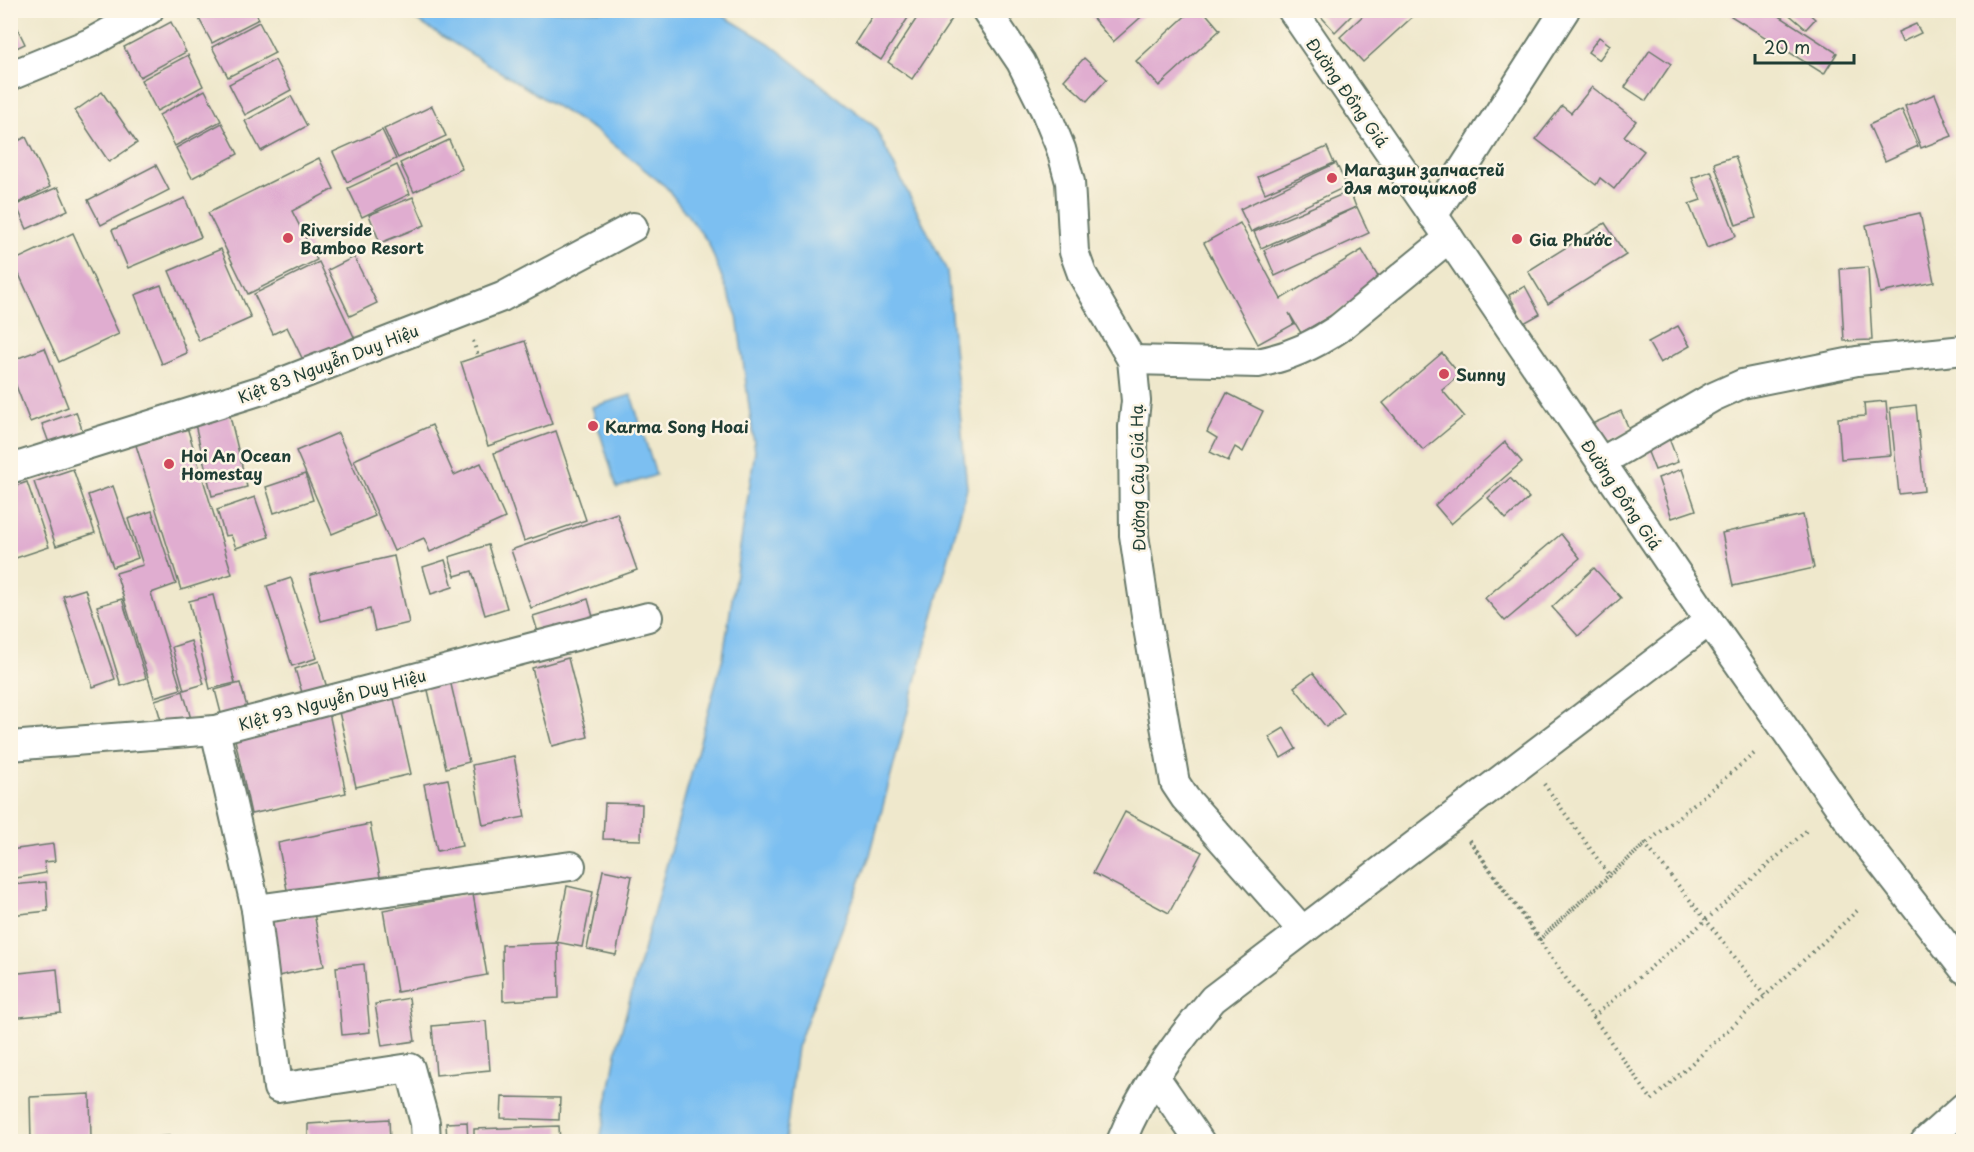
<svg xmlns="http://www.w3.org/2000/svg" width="1974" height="1152" font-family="'Playpen Sans',sans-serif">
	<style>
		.water { fill: #7bbff1; stroke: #4d7e92; stroke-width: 1.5 }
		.building { fill: #e0add0 }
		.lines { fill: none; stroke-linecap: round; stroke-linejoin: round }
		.minor-casing { stroke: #687969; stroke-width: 32 }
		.path { stroke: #687969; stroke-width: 4; stroke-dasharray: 1.5 4.5; stroke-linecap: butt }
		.minor { stroke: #fff; stroke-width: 28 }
		.poi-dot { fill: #d1495b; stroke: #fcf5e5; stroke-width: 2 }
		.labels { text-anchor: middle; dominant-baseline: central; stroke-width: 5; stroke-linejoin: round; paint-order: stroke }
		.street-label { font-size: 16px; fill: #1f3d34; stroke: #fcf5e5 }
		.poi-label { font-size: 16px; font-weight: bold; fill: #1f3d34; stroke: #fcf5e5; text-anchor: start }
	</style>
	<rect width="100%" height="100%" fill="#fcf5e5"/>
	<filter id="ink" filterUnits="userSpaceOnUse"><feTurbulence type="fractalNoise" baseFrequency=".0167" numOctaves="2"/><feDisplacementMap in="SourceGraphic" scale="12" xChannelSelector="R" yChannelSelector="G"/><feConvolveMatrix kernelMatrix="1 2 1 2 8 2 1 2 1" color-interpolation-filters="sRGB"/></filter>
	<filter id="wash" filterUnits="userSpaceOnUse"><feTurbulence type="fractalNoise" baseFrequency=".008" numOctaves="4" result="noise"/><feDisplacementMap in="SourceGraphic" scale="24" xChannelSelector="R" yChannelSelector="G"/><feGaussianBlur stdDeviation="1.35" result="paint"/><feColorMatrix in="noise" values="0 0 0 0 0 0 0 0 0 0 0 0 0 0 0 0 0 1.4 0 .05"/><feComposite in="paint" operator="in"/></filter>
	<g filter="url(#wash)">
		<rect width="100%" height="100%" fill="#efe8cc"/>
		<g class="water">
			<polygon points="401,11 715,11 769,43 875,127 947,271 967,488 870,855 797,1047 785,1141 600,1141 618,1043 723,657 755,451 737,316 708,242 666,187 598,132"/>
			<polygon points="631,395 656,475 617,488 592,407"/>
		</g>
		<g id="blocks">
			<g class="building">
				<polygon points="201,10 254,10 259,19 212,43 196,13"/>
				<polygon points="876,10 913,10 881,60 855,43"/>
				<polygon points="922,10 958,10 912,79 888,62"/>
				<polygon points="1098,10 1149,10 1113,42 1091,16"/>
				<polygon points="1192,10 1203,10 1220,30 1159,86 1136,61"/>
				<polygon points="1315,10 1357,10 1335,32"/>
				<polygon points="1369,10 1420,10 1363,62 1340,37"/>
				<polygon points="1734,10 1770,10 1837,53 1824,74 1731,16"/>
				<polygon points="1784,10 1805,10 1815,19 1806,29"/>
				<polygon points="10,13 25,44 10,51"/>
				<polygon points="171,22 186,52 140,77 124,47"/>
				<polygon points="259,22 275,53 228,77 212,47"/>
				<polygon points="1916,24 1921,33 1902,42 1898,32"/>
				<polygon points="1599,37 1610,45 1599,60 1588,52"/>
				<polygon points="1650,50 1671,64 1646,101 1625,87"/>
				<polygon points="188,55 203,86 157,111 141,80"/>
				<polygon points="1084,58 1107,79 1087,101 1064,80"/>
				<polygon points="275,60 291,90 245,115 229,84"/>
				<polygon points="1592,87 1636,121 1624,136 1644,151 1614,189 1600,178 1596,185 1536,139 1562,106 1571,113"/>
				<polygon points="205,90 221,121 175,146 159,115"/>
				<polygon points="102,92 137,143 109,162 75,111"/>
				<polygon points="1935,94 1952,136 1921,148 1905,106"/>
				<polygon points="291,96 307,126 261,151 245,121"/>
				<polygon points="432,106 446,136 398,158 384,129"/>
				<polygon points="1902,110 1918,146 1885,161 1869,125"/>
				<polygon points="222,123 238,154 192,178 176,148"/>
				<polygon points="382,130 396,159 347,182 333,152"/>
				<polygon points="26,137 50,187 12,206 10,145"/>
				<polygon points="449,140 462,169 414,192 400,163"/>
				<polygon points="1327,147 1334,163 1265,193 1258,177"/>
				<polygon points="1735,156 1756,218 1736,225 1714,163"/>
				<polygon points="319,158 334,189 292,211 317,260 248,294 208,213"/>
				<polygon points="1336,163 1347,186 1251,232 1240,209"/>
				<polygon points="156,165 169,190 101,225 88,200"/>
				<polygon points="397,165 410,194 362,217 348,188"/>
				<polygon points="1711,171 1736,236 1707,248 1689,204 1701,200 1692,178"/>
				<polygon points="58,187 68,210 27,229 16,205"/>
				<polygon points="1350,191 1356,207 1261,248 1254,232"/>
				<polygon points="413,197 425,225 380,243 369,215"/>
				<polygon points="185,198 201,237 128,268 112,230"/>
				<polygon points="1357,207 1369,233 1275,276 1264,250"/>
				<polygon points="1920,213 1934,282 1880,293 1866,225"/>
				<polygon points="10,215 18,231 10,234"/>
				<polygon points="1240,223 1281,299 1362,250 1383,285 1301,333 1289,313 1294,324 1258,344 1204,243"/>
				<polygon points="1605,223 1626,255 1548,304 1528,271"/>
				<polygon points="73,233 119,334 59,362 13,261"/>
				<polygon points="221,249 251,318 199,341 169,271"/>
				<polygon points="354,257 377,303 350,316 328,270"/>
				<polygon points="319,262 354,337 304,362 287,327 273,334 254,294"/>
				<polygon points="1868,267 1872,340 1844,341 1840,269"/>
				<polygon points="161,285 187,353 162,364 135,295"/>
				<polygon points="1525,286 1540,314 1524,323 1509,295"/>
				<polygon points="1678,326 1690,346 1660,363 1648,342"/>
				<polygon points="525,341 552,424 488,446 461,362"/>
				<polygon points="45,348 68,407 30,422 10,370 10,361"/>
				<polygon points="1442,353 1460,375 1442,390 1464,416 1423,450 1383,403"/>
				<polygon points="1227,393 1263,411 1243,452 1235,447 1228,461 1210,452 1217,438 1207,432"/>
				<polygon points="1886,401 1891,455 1841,459 1838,418 1865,416 1864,403"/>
				<polygon points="1916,405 1924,491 1899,494 1890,408"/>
				<polygon points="1621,411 1630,431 1601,444 1592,424"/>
				<polygon points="76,412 85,438 52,451 42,424"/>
				<polygon points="229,412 247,487 212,496 194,420"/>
				<polygon points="432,425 454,475 481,463 505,518 430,552 424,538 394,551 354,460"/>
				<polygon points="187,427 232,574 181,590 135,442"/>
				<polygon points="556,431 586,520 524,541 494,453"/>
				<polygon points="338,433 375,516 332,534 296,451"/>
				<polygon points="1667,433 1678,462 1655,470 1644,442"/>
				<polygon points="1505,442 1522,462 1451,524 1435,505"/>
				<polygon points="73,469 95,533 56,546 34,482"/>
				<polygon points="1682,469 1696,510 1672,518 1658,478"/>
				<polygon points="305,474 313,500 274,513 266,487"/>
				<polygon points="1510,478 1529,498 1506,519 1488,498"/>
				<polygon points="27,482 49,547 10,560 10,488"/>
				<polygon points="113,486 138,558 113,567 88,495"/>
				<polygon points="255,497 269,537 236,548 231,535 225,536 217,510"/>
				<polygon points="152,511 176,584 151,593 181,689 154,697 116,573 143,565 128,519"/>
				<polygon points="617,513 637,570 531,608 511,550"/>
				<polygon points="1803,515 1814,568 1733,586 1722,533"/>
				<polygon points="1561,534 1580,558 1505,621 1485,598"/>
				<polygon points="488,545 507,608 485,615 472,571 455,576 449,557"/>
				<polygon points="394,556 409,623 375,631 370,609 321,621 310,575"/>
				<polygon points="445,560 453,587 431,594 423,567"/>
				<polygon points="1594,568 1621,598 1578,636 1552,607"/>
				<polygon points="291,578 317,658 292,666 267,586"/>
				<polygon points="85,589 115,679 93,687 63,596"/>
				<polygon points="213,595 235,683 210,689 189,601"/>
				<polygon points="122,599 146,678 121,686 97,606"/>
				<polygon points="588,599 595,624 541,642 533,616"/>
				<polygon points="191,641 204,684 184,690 172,647"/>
				<polygon points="568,658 588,737 552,746 532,668"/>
				<polygon points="319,661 327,688 303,696 295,669"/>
				<polygon points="1313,673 1344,713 1326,727 1294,687"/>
				<polygon points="450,680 469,762 446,768 427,686"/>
				<polygon points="240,683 248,710 222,717 215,690"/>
				<polygon points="392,690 411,774 356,787 337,703"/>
				<polygon points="183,691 191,719 163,727 155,700"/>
				<polygon points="328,708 346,793 251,814 233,730"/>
				<polygon points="1284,728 1296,749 1281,758 1269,737"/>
				<polygon points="514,756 525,817 483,825 472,765"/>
				<polygon points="448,779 462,846 437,851 424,784"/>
				<polygon points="605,803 642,804 641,840 603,839"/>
				<polygon points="1125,812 1202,852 1169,913 1093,873"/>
				<polygon points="370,824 381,882 289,900 278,843"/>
				<polygon points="53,844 55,861 44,862 46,873 10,879 10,850"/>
				<polygon points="603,870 632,876 616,955 587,949"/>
				<polygon points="46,882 48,911 10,915 10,885"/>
				<polygon points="567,886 593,892 582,947 556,942"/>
				<polygon points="473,894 487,975 397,992 383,910"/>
				<polygon points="314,913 324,966 278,976 268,922"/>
				<polygon points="558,943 559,998 503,1001 502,945"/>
				<polygon points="364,964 370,1032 342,1035 336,967"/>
				<polygon points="57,969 61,1013 10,1018 10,974"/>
				<polygon points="409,998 415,1041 382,1046 375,1004"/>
				<polygon points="486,1021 490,1070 436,1075 432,1026"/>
				<polygon points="90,1094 91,1139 31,1142 30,1097"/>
				<polygon points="502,1097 560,1098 559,1120 501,1118"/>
				<polygon points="389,1119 390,1142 308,1142 308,1124"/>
				<polygon points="467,1122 468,1142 447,1142 446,1123"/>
				<polygon points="559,1126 560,1142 474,1142 474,1129"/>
				<polygon points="169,1136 169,1142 111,1142 111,1140"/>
			</g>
		</g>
	</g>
	<g filter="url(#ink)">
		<use href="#blocks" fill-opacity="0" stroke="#687969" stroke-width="1.5"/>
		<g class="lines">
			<g class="minor-casing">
				<g id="minor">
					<polyline points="986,10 1021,62 1045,110 1061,149 1070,182 1074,252 1082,274 1132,360 1136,401 1133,427 1134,535 1147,622 1175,783 1185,798 1302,930"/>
					<polyline points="1292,10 1449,238 1709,621 1850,822 1964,969"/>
					<polyline points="10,76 90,43 149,10"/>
					<polyline points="1433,216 1565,10"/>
					<path d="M1132,360L1258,363C1288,357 1313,346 1338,329L1449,238"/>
					<polyline points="1601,462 1713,397 1742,384 1857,361 1964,350"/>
					<polyline points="10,469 262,390 502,297 633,227"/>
					<polyline points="215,730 256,909 278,1088 410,1068 425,1123 426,1142"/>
					<polyline points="10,746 215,730 648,617"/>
					<polyline points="256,909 571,866"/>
					<polyline points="1155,1077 1200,1142"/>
					<path d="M1121,1142C1142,1089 1177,1042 1213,999L1709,621"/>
					<polyline points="1925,1142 1964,1107"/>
				</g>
			</g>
			<g class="path">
				<polyline points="473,341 478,356"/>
				<polyline points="1544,784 1609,875"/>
				<polyline points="1806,831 1706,920 1765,996 1860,908"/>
				<polyline points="1469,840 1593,1017 1706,920 1645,844 1540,939"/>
				<polyline points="1470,841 1540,939 1609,875 1756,752"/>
				<polyline points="1593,1017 1652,1100 1765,996"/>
			</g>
			<use href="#minor" class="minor"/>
		</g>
	</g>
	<g class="poi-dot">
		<circle cx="1332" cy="178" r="6"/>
		<circle cx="288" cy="238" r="6"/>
		<circle cx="1517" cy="239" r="6"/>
		<circle cx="1444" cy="374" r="6"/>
		<circle cx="593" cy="426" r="6"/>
		<circle cx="169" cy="464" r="6"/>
	</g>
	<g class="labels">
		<g class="street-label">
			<text transform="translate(1348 92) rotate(55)">Đường Đồng Giá</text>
			<text transform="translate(328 363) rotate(-21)">Kiệt 83 Nguyễn Duy Hiệu</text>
			<text transform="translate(1137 478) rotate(-91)">Đường Cây Giá Hạ</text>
			<text transform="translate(1622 494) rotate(56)">Đường Đồng Giá</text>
			<text transform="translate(332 699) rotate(-15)">KIệt 93 Nguyễn Duy Hiệu</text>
		</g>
		<g class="poi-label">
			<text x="1344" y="169">Магазин запчастей<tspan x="1344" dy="18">для мотоциклов</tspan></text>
			<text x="300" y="229">Riverside<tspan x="300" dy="18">Bamboo Resort</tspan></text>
			<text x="1529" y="239">Gia Phước</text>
			<text x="1456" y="374">Sunny</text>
			<text x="605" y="426">Karma Song Hoai</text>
			<text x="181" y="455">Hoi An Ocean<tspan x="181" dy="18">Homestay</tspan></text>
		</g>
	</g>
	<rect width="1974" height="1152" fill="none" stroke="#fcf5e5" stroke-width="36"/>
	<path d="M1755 54v9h99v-9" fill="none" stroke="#1f3d34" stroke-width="3"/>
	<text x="1764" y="54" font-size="18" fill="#1f3d34" stroke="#fcf5e5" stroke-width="4.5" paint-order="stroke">20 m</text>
</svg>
